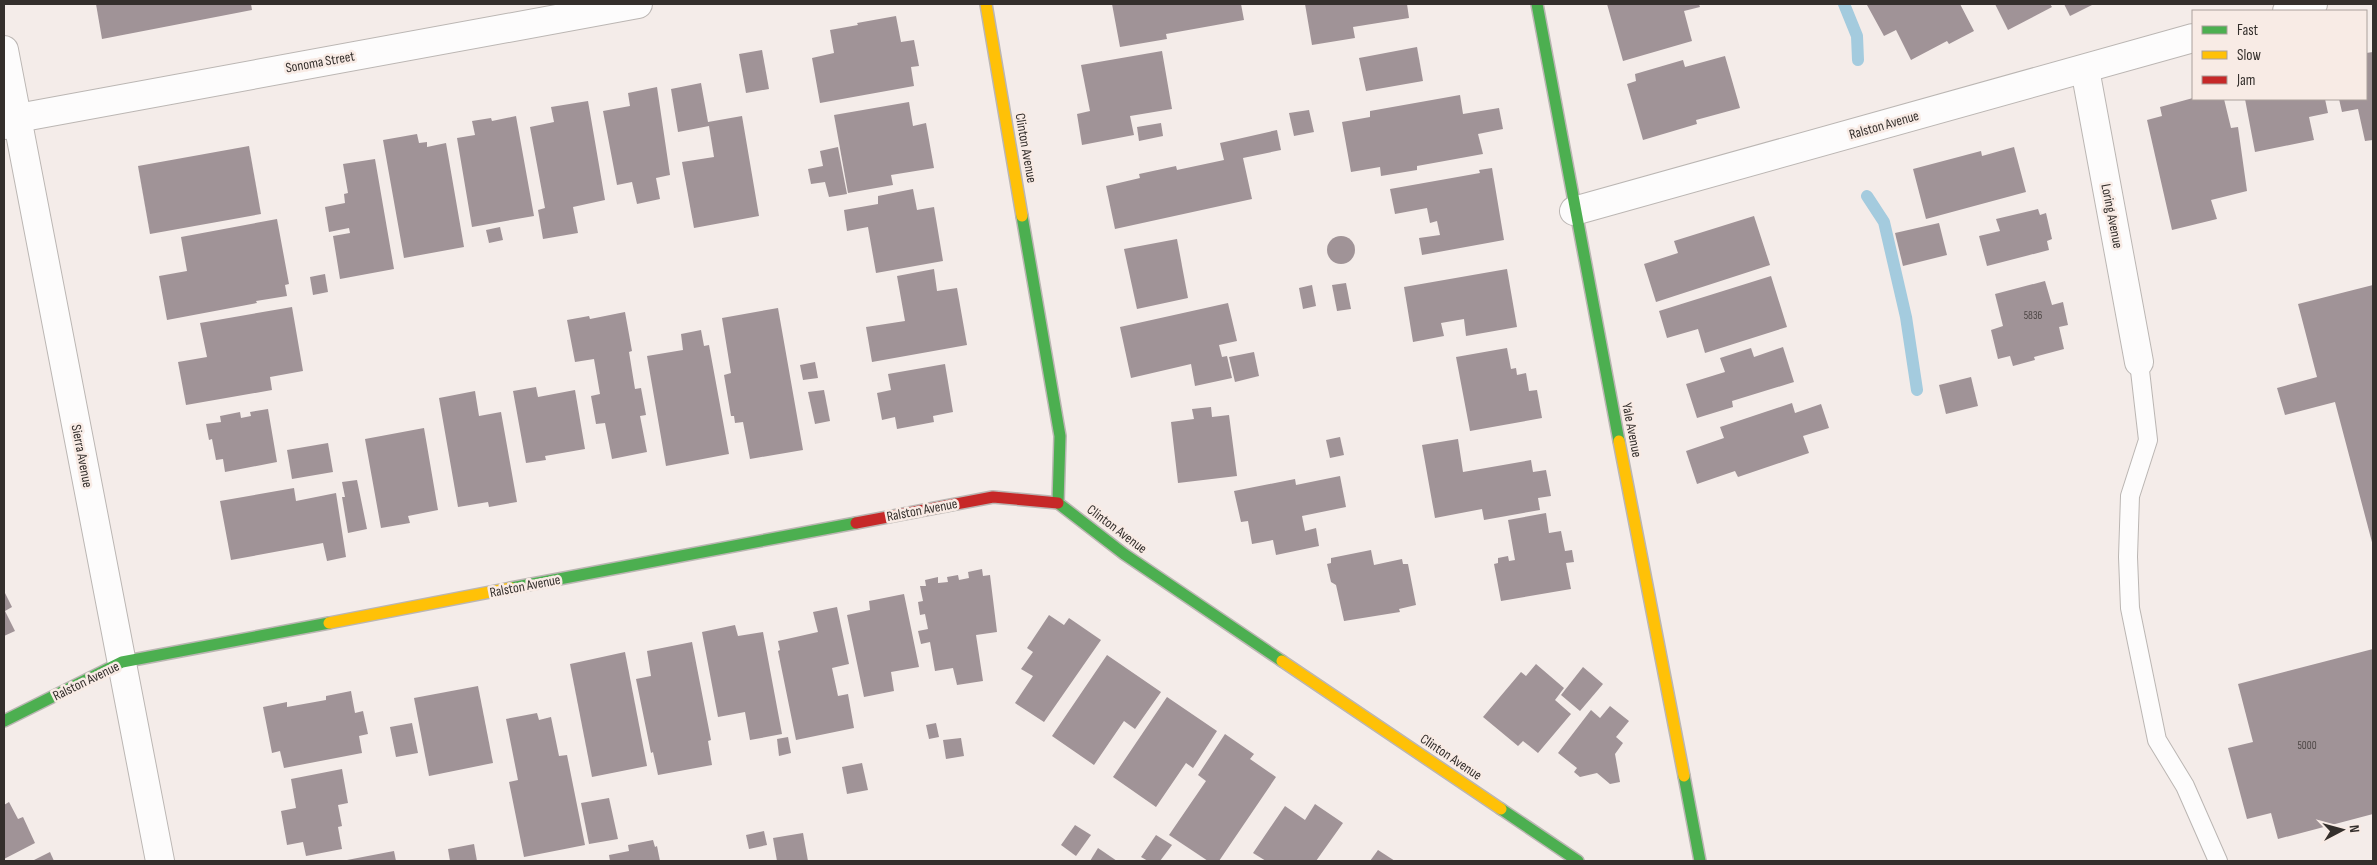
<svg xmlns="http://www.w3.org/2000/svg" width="2377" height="865" font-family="'Sofia Sans Condensed',sans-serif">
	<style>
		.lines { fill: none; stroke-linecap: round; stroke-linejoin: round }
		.stream { stroke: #a4cbde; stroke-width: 12 }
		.building { fill: #a09397 }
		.lane-casing { stroke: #bbb6b3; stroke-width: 20 }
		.street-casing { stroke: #bbb6b3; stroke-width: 30 }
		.fast-casing { stroke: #bbb6b3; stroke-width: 14 }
		.slow-casing { stroke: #bbb6b3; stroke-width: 14 }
		.jam-casing { stroke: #bbb6b3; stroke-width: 14 }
		.lane { stroke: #fdfcfc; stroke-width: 18 }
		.street { stroke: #fdfcfc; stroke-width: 28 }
		.fast { stroke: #4caf50; stroke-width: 11 }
		.slow { stroke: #ffc107; stroke-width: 11 }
		.jam { stroke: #c62828; stroke-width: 11 }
		.labels { text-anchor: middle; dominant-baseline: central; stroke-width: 5; stroke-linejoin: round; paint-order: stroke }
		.number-label { font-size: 11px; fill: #4f4847 }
		.street-label { font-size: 14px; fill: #342f2c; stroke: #f8ebe5 }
	</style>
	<rect width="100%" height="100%" fill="#f4ece9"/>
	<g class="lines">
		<g class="stream">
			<polyline points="1844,4 1857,36 1858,60"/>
			<polyline points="1867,196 1884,222 1906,317 1917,390"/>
		</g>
	</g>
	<g class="building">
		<polygon points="96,4 251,4 252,10 102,39"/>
		<polygon points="1112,4 1241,4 1244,20 1166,34 1167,39 1120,47"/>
		<polygon points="1305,4 1407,4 1409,18 1353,27 1355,38 1312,45"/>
		<polygon points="1607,4 1699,4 1700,7 1684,11 1692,41 1623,61"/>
		<polygon points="1870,4 1960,4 1974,31 1949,44 1947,41 1911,60 1896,30 1884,36 1867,5"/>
		<polygon points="1995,4 2050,4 2052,7 2008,30"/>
		<polygon points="2064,4 2094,4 2070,16"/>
		<polygon points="896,16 901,42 914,40 919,66 911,67 914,86 820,103 812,58 834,53 830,30 858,25 857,23"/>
		<polygon points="1417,47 1423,81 1366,91 1359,58"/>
		<polygon points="762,50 769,89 746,93 739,54"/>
		<polygon points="1162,51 1172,109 1130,116 1134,135 1082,145 1077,114 1090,111 1081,65"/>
		<polygon points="2373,52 2373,140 2365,141 2358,109 2342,112 2339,99 2366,99 2366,53"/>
		<polygon points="1725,56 1740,108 1696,120 1697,124 1643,140 1627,84 1636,81 1635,74 1683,60 1685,67"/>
		<polygon points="701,83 708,122 742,116 759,216 694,228 682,162 714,157 709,126 678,132 671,89"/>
		<polygon points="657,87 670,175 656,178 660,199 637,204 632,182 617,185 603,111 630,106 628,93"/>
		<polygon points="1460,95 1463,114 1499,108 1503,129 1478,134 1483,154 1417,166 1417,170 1381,176 1380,167 1351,172 1342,122 1370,117 1370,111"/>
		<polygon points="2193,98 2224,99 2231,128 2238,127 2247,191 2211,200 2217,219 2172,230 2147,120 2162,116 2160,107"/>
		<polygon points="2245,99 2325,99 2328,113 2309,117 2314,140 2255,152"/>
		<polygon points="588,101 605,200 573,207 578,233 543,239 538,210 545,208 530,127 554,122 551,107"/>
		<polygon points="909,102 913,126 926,123 934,168 891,175 893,185 848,193 834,115"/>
		<polygon points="1309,110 1314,132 1294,136 1289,113"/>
		<polygon points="516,116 534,216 472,227 457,138 475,135 472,121 491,118 492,121"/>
		<polygon points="1161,123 1163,136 1139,141 1137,127"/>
		<polygon points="1277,130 1281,150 1243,158 1252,199 1115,229 1106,186 1140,178 1139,174 1176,166 1177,170 1224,160 1220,143"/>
		<polygon points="417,134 419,143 427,142 427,147 446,143 464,247 404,258 383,140"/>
		<polygon points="249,146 261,214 150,234 138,166"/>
		<polygon points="838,147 847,194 829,197 825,182 811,184 808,169 823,166 820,151"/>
		<polygon points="2014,147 2026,192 1926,219 1913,169 1981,151 1982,156"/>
		<polygon points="375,159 394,269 340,279 333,236 350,233 349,228 329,232 325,207 345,203 344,194 348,193 343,164"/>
		<polygon points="1492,168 1504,240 1422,255 1419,238 1440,235 1437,221 1430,223 1427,208 1395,214 1390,189 1480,173 1479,170"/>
		<polygon points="913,189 917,210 934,207 943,261 876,273 868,227 847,231 844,210 878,204 878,196"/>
		<polygon points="2038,209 2040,215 2046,213 2052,239 2047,241 2049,250 1987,266 1979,236 2000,231 1996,219"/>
		<polygon points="1754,216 1770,265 1656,302 1644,264 1678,253 1674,241"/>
		<polygon points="277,219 289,284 285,285 287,296 256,301 257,303 167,320 159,276 187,271 181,237"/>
		<polygon points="1939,223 1947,255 1903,266 1895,233"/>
		<polygon points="500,227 503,240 489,243 486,230"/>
		<circle cx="1341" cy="250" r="14"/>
		<polygon points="1177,239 1188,298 1137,309 1124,249"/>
		<polygon points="934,269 937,291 957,288 967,345 872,362 866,327 905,321 897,276"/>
		<polygon points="1507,269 1517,327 1466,336 1464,319 1441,323 1444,336 1413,342 1404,287"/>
		<polygon points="325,274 328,292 313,295 310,277"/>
		<polygon points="1771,276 1787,327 1705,353 1698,329 1667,338 1659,311"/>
		<polygon points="2045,281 2052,305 2063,302 2068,325 2059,327 2064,349 2034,357 2035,360 2013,366 2010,356 1998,359 1991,330 2003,326 1995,294"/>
		<polygon points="1346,283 1351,309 1337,311 1332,285"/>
		<polygon points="1312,285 1316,306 1303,309 1299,288"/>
		<polygon points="2373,285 2373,546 2335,402 2285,415 2277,388 2317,377 2298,304"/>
		<polygon points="1228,303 1237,341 1219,345 1222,357 1227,356 1232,378 1195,386 1191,364 1131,378 1120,327"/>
		<polygon points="292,307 303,371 270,377 272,390 186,405 178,362 207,357 200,323"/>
		<polygon points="778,308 803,450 750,459 743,422 735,423 734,416 731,416 724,375 731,373 722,318"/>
		<polygon points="625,312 632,351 629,352 635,389 641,388 646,415 640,416 647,452 612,459 605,423 596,424 591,396 600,394 594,359 575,362 567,320 589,316 590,319"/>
		<polygon points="701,330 704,346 709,345 729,454 666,466 647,356 683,350 681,334"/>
		<polygon points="1783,347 1794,382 1732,401 1733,407 1697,418 1686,384 1725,372 1720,358 1751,348 1754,357"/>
		<polygon points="1507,348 1511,369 1516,368 1517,375 1526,373 1529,391 1537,390 1542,418 1470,431 1456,357"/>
		<polygon points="1254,352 1259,376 1235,382 1229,357"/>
		<polygon points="815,362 818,378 803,380 800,365"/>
		<polygon points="945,364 953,412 933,416 934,422 897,429 895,417 882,420 877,393 891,390 888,374"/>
		<polygon points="1971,377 1978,406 1946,414 1939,385"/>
		<polygon points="536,387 538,397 575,390 585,449 545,456 546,460 526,463 513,391"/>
		<polygon points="824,390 830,421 815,424 808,392"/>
		<polygon points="475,391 479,416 501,412 517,502 489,507 488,502 458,507 439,398"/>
		<polygon points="1792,403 1795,413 1821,404 1829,428 1803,436 1809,453 1738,477 1735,471 1697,484 1686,451 1724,438 1720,427"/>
		<polygon points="1211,407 1212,417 1229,415 1237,476 1178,483 1171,422 1194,419 1192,409"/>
		<polygon points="268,409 277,462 225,472 223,459 216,460 212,439 209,440 206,424 221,422 220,416 240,412 241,418 251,416 250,412"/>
		<polygon points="424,428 438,510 408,516 410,523 381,528 365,439"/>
		<polygon points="1340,437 1344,455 1330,458 1326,440"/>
		<polygon points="1458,439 1463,472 1531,460 1533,472 1546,470 1551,496 1538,498 1540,510 1484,520 1482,509 1435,518 1422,445"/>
		<polygon points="328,443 333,472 292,479 287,450"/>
		<polygon points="1340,476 1346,507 1302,516 1305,531 1316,528 1319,546 1276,555 1273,540 1252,544 1248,521 1241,522 1234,491 1295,479 1296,485"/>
		<polygon points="357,480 367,529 348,533 342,497 345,497 342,482"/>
		<polygon points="294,488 296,501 336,493 346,557 327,561 323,543 231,560 220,501"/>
		<polygon points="1546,513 1549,533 1561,531 1565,551 1572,550 1574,562 1566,563 1571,589 1501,601 1494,564 1498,563 1498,558 1508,556 1509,561 1515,560 1508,520"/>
		<polygon points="1371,550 1374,565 1402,559 1403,564 1408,564 1416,605 1399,609 1400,612 1344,621 1336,585 1331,582 1327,564 1331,563 1331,558"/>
		<polygon points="982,569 983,576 990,575 997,632 976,635 983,681 957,685 953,668 935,671 930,642 921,644 918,631 928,629 925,614 920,615 918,602 923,601 920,586 926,586 925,580 938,577 938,583 948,582 947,577 958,575 959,580 969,578 968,572"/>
		<polygon points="4,591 12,607 5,611 15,631 4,636"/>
		<polygon points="904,594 919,667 891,672 894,691 864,697 847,615 870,610 869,601"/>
		<polygon points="837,607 849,664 832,668 838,696 848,694 854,728 796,740 778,651 780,650 778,641 818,632 813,612"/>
		<polygon points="1049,615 1064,625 1069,618 1101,640 1044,722 1015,703 1033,676 1021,669 1033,652 1027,648"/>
		<polygon points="735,625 738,636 763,632 782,734 750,740 745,712 718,717 702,632"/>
		<polygon points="692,642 711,740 708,741 712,765 658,775 653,752 651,753 636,679 651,676 647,651"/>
		<polygon points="2373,649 2373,814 2278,839 2271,813 2247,819 2228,748 2253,742 2238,684"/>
		<polygon points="625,652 647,766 592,777 570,664"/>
		<polygon points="1107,655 1161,692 1135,729 1124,721 1094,765 1052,736"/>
		<polygon points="1536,664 1564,688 1555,700 1571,714 1538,753 1523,741 1518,746 1483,717 1521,672 1526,676"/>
		<polygon points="1583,667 1603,684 1580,711 1561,695"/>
		<polygon points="478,686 493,763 429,776 414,698"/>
		<polygon points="351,691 355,713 363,711 368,734 359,736 362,753 284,768 280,751 272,753 263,707 287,702 287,707 326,700 326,696"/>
		<polygon points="1167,697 1217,731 1193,768 1186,763 1156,807 1113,777"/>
		<polygon points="1610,706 1629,721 1616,737 1623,743 1615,754 1620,782 1610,784 1597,773 1580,777 1574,772 1577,768 1558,753 1591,710 1600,718"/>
		<polygon points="537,713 539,720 551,717 559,756 567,755 585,845 524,857 509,782 518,780 506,719"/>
		<polygon points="412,723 418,753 396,757 390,727"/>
		<polygon points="936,723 939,737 929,739 926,725"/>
		<polygon points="1225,734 1254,754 1250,759 1276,777 1219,861 1208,861 1169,835 1206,781 1198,775"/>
		<polygon points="788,737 791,753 779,756 777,739"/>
		<polygon points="961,738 964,756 946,759 943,740"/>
		<polygon points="862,763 868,790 847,794 842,767"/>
		<polygon points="342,769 348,803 338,805 342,826 338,827 342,849 306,856 303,842 287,845 281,811 296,808 291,779"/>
		<polygon points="609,798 618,839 589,844 581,803"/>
		<polygon points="9,802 18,819 23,817 35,843 4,859 4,805"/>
		<polygon points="1315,804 1343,823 1316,861 1266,861 1253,853 1285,806 1305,820"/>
		<polygon points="1075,825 1091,835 1076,856 1061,845"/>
		<polygon points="764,831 767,845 749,849 746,835"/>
		<polygon points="803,833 808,861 777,861 773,838"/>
		<polygon points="1156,835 1172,845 1160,861 1148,861 1141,857"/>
		<polygon points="653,840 655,847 657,846 660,861 610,861 609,855 629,851 628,845"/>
		<polygon points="474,844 477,861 450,861 448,849"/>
		<polygon points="1098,848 1117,861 1090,861"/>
		<polygon points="1378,850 1395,861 1370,861"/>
		<polygon points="394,851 396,861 347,861 347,860"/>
		<polygon points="50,852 54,861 32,861"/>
	</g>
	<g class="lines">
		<g class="lane-casing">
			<polyline id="lane" points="2139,362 2148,440 2130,496 2128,557 2130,608 2157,740 2185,786 2218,861"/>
		</g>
		<g class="street-casing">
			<g id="street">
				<polyline points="2287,11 2313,4"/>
				<polyline points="4,50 160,861"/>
				<polyline points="2085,69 2139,362"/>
				<polyline points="4,125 18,118 638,4"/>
				<polyline points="1574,211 2193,38"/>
			</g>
		</g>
		<g class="fast-casing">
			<g id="fast">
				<polyline points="1537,4 1619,441"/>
				<polyline points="1022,216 1060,436 1058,503 1124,554 1282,661"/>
				<polyline points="511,588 856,523"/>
				<polyline points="4,721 122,662 329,623"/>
				<polyline points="1684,776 1700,861"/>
				<polyline points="1501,809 1578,861"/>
			</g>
		</g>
		<g class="slow-casing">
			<g id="slow">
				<polyline points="986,4 1022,216"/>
				<polyline points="1619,441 1684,776"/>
				<polyline points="329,623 511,588"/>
				<polyline points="1282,661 1501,809"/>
			</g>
		</g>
		<g class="jam-casing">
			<polyline id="jam" points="856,523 993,497 1058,503"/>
		</g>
		<use href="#lane" class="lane"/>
		<use href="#street" class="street"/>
		<use href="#fast" class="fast"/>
		<use href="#slow" class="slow"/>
		<use href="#jam" class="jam"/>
	</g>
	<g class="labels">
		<g class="number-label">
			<text x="2033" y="315">5836</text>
			<text x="2307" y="745">5000</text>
		</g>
		<g class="street-label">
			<text transform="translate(320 62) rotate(-10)">Sonoma Street</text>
			<text transform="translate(1884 125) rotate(-16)">Ralston Avenue</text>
			<text transform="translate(1026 148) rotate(80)">Clinton Avenue</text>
			<text transform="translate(2112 216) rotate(79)">Loring Avenue</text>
			<text transform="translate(1632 430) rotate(79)">Yale Avenue</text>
			<text transform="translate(82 456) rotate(79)">Sierra Avenue</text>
			<text transform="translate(922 510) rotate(-11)">Ralston Avenue</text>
			<text transform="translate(1117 529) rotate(37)">Clinton Avenue</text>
			<text transform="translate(525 586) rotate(-11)">Ralston Avenue</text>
			<text transform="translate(86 681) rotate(-26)">Ralston Avenue</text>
			<text transform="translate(1451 757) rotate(34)">Clinton Avenue</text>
		</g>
	</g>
	<rect width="2377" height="865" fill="none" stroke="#342f2c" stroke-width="10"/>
	<rect x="2192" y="10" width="175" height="90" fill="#f8ebe5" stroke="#aaa09b"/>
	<rect x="2202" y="26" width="25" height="8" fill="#4caf50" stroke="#aaa09b"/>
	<text x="2237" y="35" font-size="15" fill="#342f2c">Fast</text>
	<rect x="2202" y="51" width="25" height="8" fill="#ffc107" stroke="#aaa09b"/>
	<text x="2237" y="60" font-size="15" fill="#342f2c">Slow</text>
	<rect x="2202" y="76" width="25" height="8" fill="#c62828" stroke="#aaa09b"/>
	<text x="2237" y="85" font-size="15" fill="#342f2c">Jam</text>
	<g transform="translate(2342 830) rotate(84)" stroke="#f8ebe5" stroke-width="4" paint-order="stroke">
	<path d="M0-4L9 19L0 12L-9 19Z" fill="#342f2c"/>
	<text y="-8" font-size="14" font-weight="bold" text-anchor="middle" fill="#342f2c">N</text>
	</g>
</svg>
